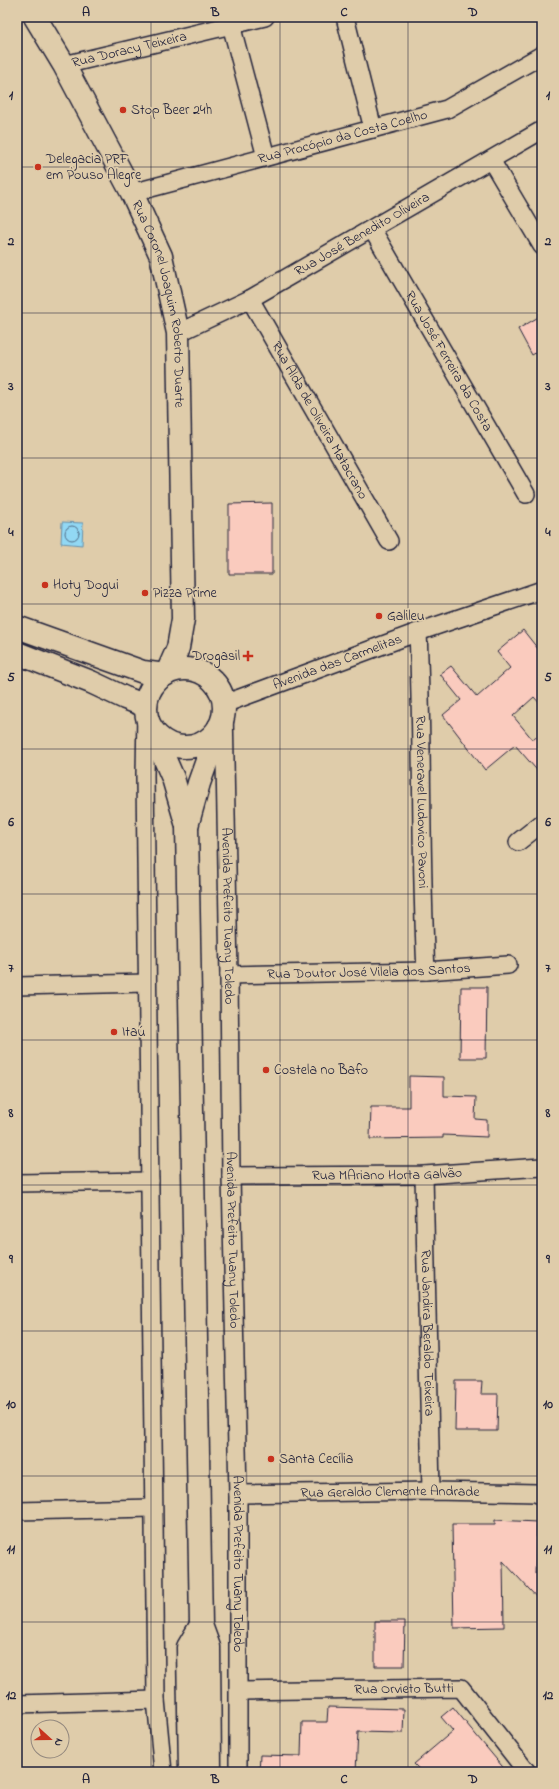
<svg xmlns="http://www.w3.org/2000/svg" width="559" height="1789" font-family="'Indie Flower',sans-serif">
	<style>
		.water { fill: #92d8f4; stroke: #658faa }
		.lines { fill: none; stroke-linecap: round; stroke-linejoin: round }
		.shore { stroke: #4f6b85; stroke-width: 1 }
		.building { fill: #facbbe; stroke: #22223b }
		.street-casing { stroke: #22223b; stroke-width: 20 }
		.secondary-casing { stroke: #22223b; stroke-width: 25 }
		.street { stroke: #dfccaa; stroke-width: 17 }
		.secondary { stroke: #dfccaa; stroke-width: 22 }
		.grid { fill: none; stroke: #22223b; stroke-width: 1; stroke-opacity: 0.55 }
		.poi-dot { fill: #c8321e; stroke: #dfccaa; stroke-width: 1.5 }
		.labels { text-anchor: middle; dominant-baseline: central; stroke-width: 3.5; stroke-linejoin: round; paint-order: stroke }
		.street-label { font-size: 14px; fill: #22223b; stroke: #dfccaa }
		.poi-label { font-size: 14px; fill: #22223b; stroke: #dfccaa; text-anchor: start }
		.neatline { fill: none; stroke: #22223b; stroke-width: 1.5 }
		.grid-label { font-size: 13px; text-anchor: middle; font-weight: bold; fill: #22223b }
	</style>
	<rect width="100%" height="100%" fill="#dfccaa"/>
	<filter id="ink" filterUnits="userSpaceOnUse"><feTurbulence type="fractalNoise" baseFrequency=".025" numOctaves="2"/><feDisplacementMap in="SourceGraphic" scale="8" xChannelSelector="R" yChannelSelector="G"/><feConvolveMatrix kernelMatrix="1 2 1 2 8 2 1 2 1" color-interpolation-filters="sRGB"/></filter>
	<g filter="url(#ink)">
		<polygon class="water" points="62,522 83,523 82,545 61,543"/>
		<g class="lines">
			<circle class="shore" cx="72" cy="533" r="7"/>
		</g>
		<g class="building">
			<polygon points="542,315 542,349 532,355 518,329"/>
			<polygon points="272,503 272,574 229,574 229,504"/>
			<polygon points="523,630 542,654 542,706 534,697 513,716 533,740 542,732 542,776 515,745 485,770 443,715 461,700 440,674 451,666 477,697 510,668 497,652"/>
			<polygon points="461,987 487,987 486,1058 460,1058"/>
			<polygon points="409,1076 444,1077 444,1096 476,1097 475,1119 487,1120 487,1137 443,1135 443,1138 370,1139 371,1107 409,1107"/>
			<polygon points="456,1381 482,1381 481,1394 498,1394 497,1431 455,1431"/>
			<polygon points="495,1520 537,1522 535,1574 542,1567 542,1603 503,1561 504,1627 454,1628 452,1524 495,1524"/>
			<polygon points="375,1621 405,1621 404,1666 375,1666"/>
			<polygon points="328,1707 404,1709 403,1733 358,1732 356,1772 259,1772 260,1755 301,1756 302,1722 327,1722"/>
			<polygon points="453,1707 476,1735 507,1772 422,1772 414,1764 453,1731 441,1717"/>
		</g>
		<g class="lines">
			<g class="street-casing">
				<g id="street">
					<polyline points="229,17 266,157"/>
					<polyline points="345,17 373,129"/>
					<path id="s1" d="M64,65L265,17"/>
					<polyline points="491,160 542,246"/>
					<path id="s2" d="M132,193L447,109L542,55"/>
					<path id="s3" d="M372,229L526,494"/>
					<path id="s4" d="M250,299L389,541"/>
					<path id="s5" d="M178,333L250,299L542,130"/>
					<path id="s6" d="M418,632C423,745 420,858 426,971"/>
					<path id="s7" d="M224,704L418,632L542,590"/>
					<path id="s8" d="M224,707L229,975L231,1176L238,1494V1772"/>
					<polyline points="146,711 145,776 155,1605 156,1700 163,1772"/>
					<polyline points="518,842 542,823"/>
					<path id="s9" d="M229,975L426,971L508,965"/>
					<polyline points="17,986 147,983"/>
					<path id="s10" d="M424,1175L431,1491"/>
					<path id="s11" d="M231,1176L424,1175L542,1167"/>
					<polyline points="17,1183 150,1181"/>
					<path id="s12" d="M238,1494L431,1491L536,1493L542,1496"/>
					<polyline points="17,1511 153,1508"/>
					<path id="s13" d="M239,1691L461,1688L527,1772"/>
					<polyline points="17,1704 156,1700"/>
				</g>
			</g>
			<g class="secondary-casing">
				<g id="secondary">
					<path id="s14" d="M35,17L64,65L132,193L161,256L178,333L183,619L178,648L167,673"/>
					<polyline points="17,627 143,672 165,675"/>
					<polyline points="17,653 91,682 125,698 146,706"/>
					<circle cx="185" cy="708" r="39"/>
					<polyline points="152,730 173,778 187,826"/>
					<polyline points="190,1772 188,1647 201,1625"/>
					<polyline points="210,1772 209,1647 201,1625 187,826 199,783 219,727"/>
				</g>
			</g>
			<use href="#street" class="street"/>
			<use href="#secondary" class="secondary"/>
		</g>
	</g>
	<path class="grid" d="M151,17V1772M280,17V1772M408,17V1772M17,167H542M17,313H542M17,458H542M17,604H542M17,749H542M17,894H542M17,1040H542M17,1185H542M17,1331H542M17,1476H542M17,1622H542"/>
	<g class="poi-dot">
		<circle cx="123" cy="110" r="4"/>
		<circle cx="38" cy="167" r="4"/>
		<circle cx="45" cy="585" r="4"/>
		<circle cx="145" cy="593" r="4"/>
		<circle cx="379" cy="616" r="4"/>
		<path d="M246 650h4v4h4v4h-4v4h-4v-4h-4v-4h4z"/>
		<circle cx="114" cy="1032" r="4"/>
		<circle cx="266" cy="1070" r="4"/>
		<circle cx="271" cy="1459" r="4"/>
	</g>
	<g class="labels">
		<g class="street-label">
			<text stroke="none"><textPath href="#s1" startOffset="67">Rua Doracy Teixeira</textPath></text>
			<text stroke="none"><textPath href="#s2" startOffset="218">Rua Procópio da Costa Coelho</textPath></text>
			<text stroke="none"><textPath href="#s5" startOffset="209">Rua José Benedito Oliveira</textPath></text>
			<text stroke="none"><textPath href="#s14" startOffset="317">Rua Coronel Joaquim Roberto Duarte</textPath></text>
			<text stroke="none"><textPath href="#s3" startOffset="153">Rua José Ferreira da Costa</textPath></text>
			<text stroke="none"><textPath href="#s4" startOffset="140">Rua Alda de Oliveira Matacrano</textPath></text>
			<text stroke="none"><textPath href="#s7" startOffset="121">Avenida das Carmelitas</textPath></text>
			<text stroke="none"><textPath href="#s6" startOffset="170">Rua Veneravel Ludovico Pavoni</textPath></text>
			<text stroke="none"><textPath href="#s8" startOffset="209">Avenida Prefeito Tuany Toledo</textPath></text>
			<text stroke="none"><textPath href="#s9" startOffset="140">Rua Doutor José Vilela dos Santos</textPath></text>
			<text stroke="none"><textPath href="#s11" startOffset="156">Rua MAriano Horta Galvão</textPath></text>
			<text stroke="none"><textPath href="#s8" startOffset="533">Avenida Prefeito Tuany Toledo</textPath></text>
			<text stroke="none"><textPath href="#s10" startOffset="158">Rua Jandira Beraldo Teixeira</textPath></text>
			<text stroke="none"><textPath href="#s12" startOffset="152">Rua Geraldo Clemente Andrade</textPath></text>
			<text stroke="none"><textPath href="#s8" startOffset="857">Avenida Prefeito Tuany Toledo</textPath></text>
			<text stroke="none"><textPath href="#s13" startOffset="165">Rua Orvieto Butti</textPath></text>
		</g>
		<g class="poi-label">
			<text x="131" y="110">Stop Beer 24h</text>
			<text x="46" y="159">Delegacia PRF<tspan x="46" dy="16">em Pouso Alegre</tspan></text>
			<text x="53" y="585">Hoty Dogui</text>
			<text x="153" y="593">Pizza Prime</text>
			<text x="387" y="616">Galileu</text>
			<text x="240" y="656" text-anchor="end">Drogasil</text>
			<text x="122" y="1032">Itaú</text>
			<text x="274" y="1070">Costela no Bafo</text>
			<text x="279" y="1459">Santa Cecília</text>
		</g>
	</g>
	<rect width="559" height="1789" fill="none" stroke="#dfccaa" stroke-width="44"/>
	<g transform="translate(50 1739) rotate(111)"><circle r="19" fill="#dfccaa" stroke="#93887e"/>
	<path d="M0-3L7 15L0 10L-7 15Z" fill="#c8321e"/>
	<text y="-6" font-size="11" font-weight="bold" text-anchor="middle" fill="#22223b">N</text>
	</g>
	<rect x="22" y="22" width="515" height="1745" class="neatline"/>
	<g class="grid-label">
		<text x="86" y="16">A</text>
		<text x="215" y="16">B</text>
		<text x="344" y="16">C</text>
		<text x="473" y="16">D</text>
		<text x="11" y="99">1</text>
		<text x="548" y="99">1</text>
		<text x="11" y="245">2</text>
		<text x="548" y="245">2</text>
		<text x="11" y="390">3</text>
		<text x="548" y="390">3</text>
		<text x="11" y="536">4</text>
		<text x="548" y="536">4</text>
		<text x="11" y="681">5</text>
		<text x="548" y="681">5</text>
		<text x="11" y="826">6</text>
		<text x="548" y="826">6</text>
		<text x="11" y="972">7</text>
		<text x="548" y="972">7</text>
		<text x="11" y="1117">8</text>
		<text x="548" y="1117">8</text>
		<text x="11" y="1263">9</text>
		<text x="548" y="1263">9</text>
		<text x="11" y="1408">10</text>
		<text x="548" y="1408">10</text>
		<text x="11" y="1553">11</text>
		<text x="548" y="1553">11</text>
		<text x="11" y="1699">12</text>
		<text x="548" y="1699">12</text>
		<text x="86" y="1783">A</text>
		<text x="215" y="1783">B</text>
		<text x="344" y="1783">C</text>
		<text x="473" y="1783">D</text>
	</g>
</svg>
